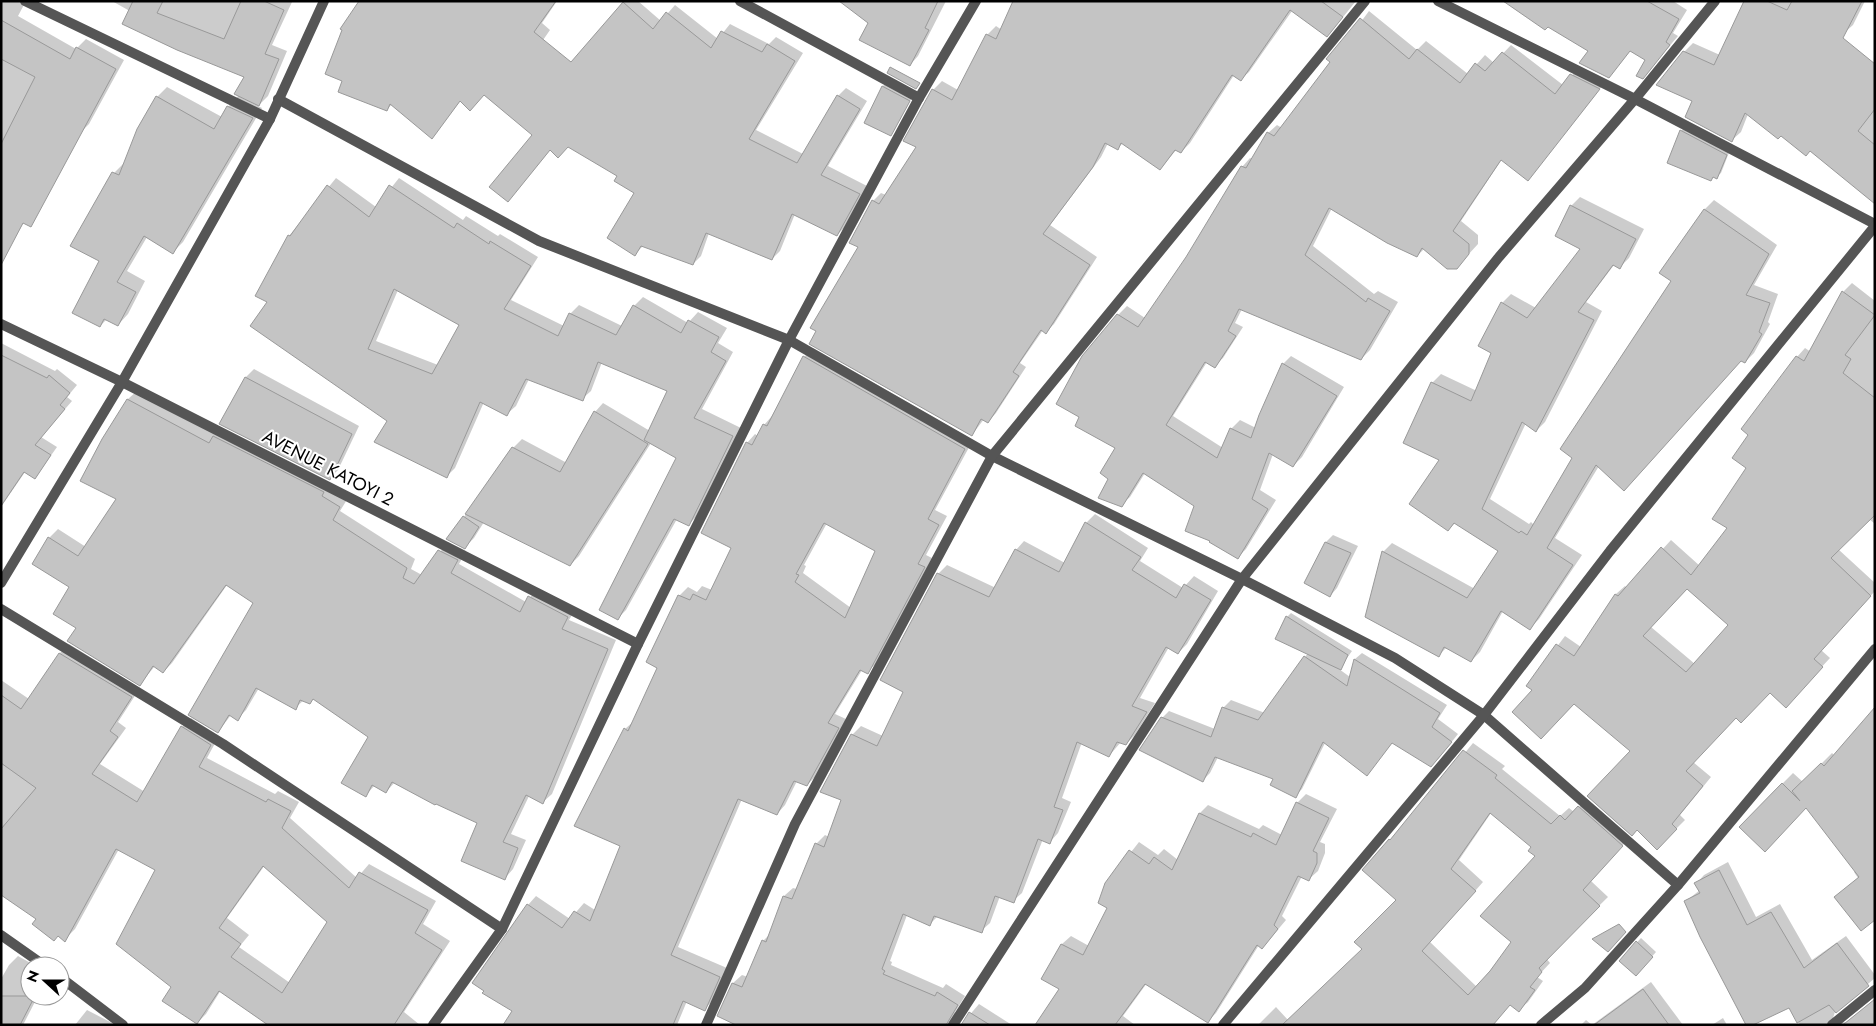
<svg xmlns="http://www.w3.org/2000/svg" width="1876" height="1026" font-family="Jost,sans-serif">
	<style>
		.shadow { fill: #0003; fill-rule: evenodd }
		.building { fill: #c4c4c4; stroke: #999; fill-rule: evenodd }
		.lines { fill: none; stroke-linecap: round; stroke-linejoin: round }
		.street { stroke: #555; stroke-width: 10 }
		.labels { text-anchor: middle; dominant-baseline: central; stroke-width: 4; stroke-linejoin: round; paint-order: stroke }
		.street-label { font-size: 18px; fill: #000; stroke: #fff }
	</style>
	<rect width="100%" height="100%" fill="#fff"/>
	<g class="shadow">
		<polygon points="1,1 26,1 18,16 76,49 86,39 124,60 89,124 81,132 77,130 1,262"/>
		<polygon points="112,1 292,2 272,45 287,51 268,96 258,106 262,108 183,242 173,252 147,237 127,271 145,281 128,314 118,325 107,319 100,326 101,260 114,173 124,163 157,97 167,87 222,117 228,107 239,95 245,76"/>
		<polygon points="361,1 557,1 542,23 550,30 505,95 485,94 461,100 432,137 392,104 387,110"/>
		<polygon points="625,1 638,1 661,21 675,5 718,39 730,24 769,44 776,37 803,53 756,130 803,154 838,96 846,88 867,101 828,166 867,186 845,227 837,235 795,214 780,251 772,259 709,233 701,256 693,264 643,246 635,254 636,193 619,175 568,146 551,149 508,201 534,134 519,122"/>
		<polygon points="841,1 946,1 918,56 910,65 869,23"/>
		<polygon points="1014,1 1356,1 1335,27 1292,11 1249,72 1240,80 1234,75 1190,143 1181,152 1177,149 1160,169 1123,143 1118,148 1108,143 1101,157 1050,225 1097,257 1054,324 1046,332 1043,330 1020,363 1026,367 996,413 988,422 984,419 972,435 860,247 873,201 881,193 886,195 918,147 933,90 942,81 958,90 987,35 996,26 1002,30"/>
		<polygon points="1532,1 1673,1 1687,10 1673,33 1678,36 1651,68 1646,60 1631,50 1609,76 1590,50"/>
		<polygon points="1746,1 1865,1 1853,25 1844,33 1830,25 1875,76 1875,202 1810,150 1748,114 1741,132 1732,140 1693,101 1684,52 1693,43 1720,55"/>
		<polygon points="1369,11 1417,50 1426,41 1468,74 1485,55 1494,63 1511,45 1563,85 1580,67 1607,80 1528,179 1502,159 1461,221 1478,235 1478,244 1456,268 1424,249 1417,256 1332,208 1313,246 1374,294 1378,291 1398,302 1370,350 1361,359 1242,309 1235,323 1243,327 1223,358 1214,366 1207,362 1173,416 1223,448 1231,429 1240,420 1256,428 1283,364 1291,356 1344,387 1302,457 1293,466 1273,454 1260,490 1276,500 1246,549 1237,558 1196,505 1145,473 1130,497 1121,505 1110,478 1117,448 1118,315 1127,306 1145,318 1187,257 1242,167 1250,158 1253,159 1268,133 1277,125 1282,128"/>
		<polygon points="887,82 913,96 891,134 866,123 883,86"/>
		<polygon points="1685,127 1730,150 1721,173 1716,177 1681,131"/>
		<path d="M336,178L376,207L399,178L463,220L466,216L498,236L500,234L538,257L511,300L564,326L570,314L579,305L622,326L634,306L643,297L688,323L698,312L727,328L718,343L733,352L702,409L741,428L697,516L688,525L677,519L626,610L617,619L678,458L651,443L579,556L570,565L484,522L474,538L465,547L464,517L513,448L522,439L567,463L595,412L603,403L650,431L668,390L602,362L591,391L582,399L529,379L516,406L507,414L484,402L455,468L446,477L268,302L289,236ZM398,290L461,325L438,365L376,341Z"/>
		<polygon points="1580,197 1644,229 1629,258 1620,267 1614,265 1586,302 1602,311 1545,422 1536,431 1526,423 1490,499 1529,524 1531,522 1534,525 1673,281 1705,209 1714,200 1777,245 1754,285 1778,294 1768,322 1770,324 1754,353 1745,362 1742,359 1599,466 1555,538 1582,555 1539,619 1530,628 1503,611 1480,652 1471,661 1447,647 1438,656 1383,552 1392,543 1475,589 1500,551 1456,522 1448,530 1432,383 1441,374 1477,391 1493,353 1502,303 1511,294 1536,308 1582,248 1571,206"/>
		<path d="M1852,283L1875,301V524L1869,519L1838,549L1875,583V591L1821,650L1830,658L1794,697L1770,691L1736,716L1693,762L1711,777L1680,815L1685,820L1657,848L1637,829L1632,751L1574,703L1534,690L1528,685L1565,636L1581,647L1616,594L1625,586L1627,588L1671,540L1700,566L1729,528L1748,468L1750,434L1797,357L1805,348L1811,352L1844,291ZM1688,587L1730,625L1695,664L1651,627Z"/>
		<polygon points="1,343 55,371 57,369 77,385 67,397 72,401 41,437 57,447 35,478 25,472 1,507"/>
		<path d="M813,348L973,440L935,510L947,516L926,555L932,558L876,664L867,672L862,670L835,714L846,719L816,776L807,785L797,781L785,805L777,814L742,799L678,947L727,968L713,1000L705,1009L687,1001L677,1025H504L513,1011L528,905L536,896L570,919L584,903L595,910L622,845L625,729L634,721L659,667L679,596L688,587L697,592L702,586L712,590L733,548L747,443L755,434L758,436L764,425L772,416L804,357ZM827,523L877,550L851,608L803,573L806,566L804,565Z"/>
		<polygon points="254,369 359,426 338,470 330,478 221,423 246,377"/>
		<polygon points="137,391 348,498 340,511 415,559 411,569 422,575 448,542 466,551 459,564 526,602 538,588 576,608 569,620 616,640 552,794 543,802 529,796 511,834 526,840 513,869 505,878 479,823 395,782 386,792 375,785 366,795 370,736 314,698 310,703 304,700 295,708 259,688 246,710 237,719 231,715 218,732 255,602 227,585 172,663 163,672 155,666 140,684 78,627 71,587 49,538 58,529 86,547 118,498 103,440 128,399"/>
		<polygon points="1095,514 1148,548 1140,561 1183,588 1194,576 1218,591 1187,644 1178,653 1169,647 1140,698 1155,703 1135,735 1126,744 1121,742 1109,756 1082,742 1062,798 1071,802 1058,833 1050,842 1043,839 1022,893 1013,901 1000,896 990,923 981,931 938,916 930,924 907,915 890,961 892,962 891,965 943,988 946,984 965,996 955,1012 956,1019 950,1025 943,1025 719,1015 733,983 742,975 748,977 763,941 771,933 784,896 793,888 797,889 816,844 825,835 829,837 843,800 852,735 861,726 883,736 905,691 938,574 947,565 996,588 1016,550 1024,541 1065,563 1086,523"/>
		<polygon points="1333,535 1358,546 1337,588 1330,596 1326,542"/>
		<polygon points="1291,613 1352,651 1339,669 1350,677 1355,659 1362,653 1447,705 1438,719 1458,734 1438,759 1393,742 1367,774 1325,743 1302,789 1295,796 1275,778 1218,757 1210,773 1203,780 1162,718 1169,711 1215,729 1224,707 1231,700 1265,713 1308,653 1287,617"/>
		<path d="M69,644L140,688L118,722L126,728L100,764L145,792L182,727L191,718L219,736L207,758L275,794L278,791L299,802L290,818L357,878L369,864L436,901L423,924L450,941L404,1012L420,1025H270L221,990L206,1014L197,1023L173,987L156,869L119,849L75,929L66,938L1,856V680L29,699L60,653ZM265,865L329,922L290,983L239,947L249,935L227,918Z"/>
		<path d="M1473,743L1505,766L1502,769L1560,816L1569,808L1574,812L1587,799L1630,837L1591,881L1608,897L1546,958L1550,963L1537,977L1543,981L1528,1002L1519,1010L1510,1004L1492,1025H1258L1276,1007L1288,1020L1363,949L1398,900L1446,776ZM1491,813L1533,847L1537,856L1513,942L1477,987L1430,942L1483,882L1459,860Z"/>
		<polygon points="1832,753 1835,756 1875,919 1836,898 1858,878 1854,872 1856,870 1806,807 1775,839 1782,784 1793,773 1803,782"/>
		<polygon points="1306,794 1337,809 1320,842 1325,844 1325,853 1318,871 1309,879 1302,876 1282,916 1286,920 1270,939 1259,945 1216,1013 1207,1022 1147,983 1123,1016 1135,1025 1036,1025 1061,988 1043,978 1062,944 1071,936 1089,946 1108,907 1106,884 1139,842 1158,855 1164,849 1178,860 1200,813 1208,805 1259,829 1263,825 1282,835 1297,803"/>
		<polygon points="1728,862 1756,917 1780,904 1812,960 1846,936 1875,975 1875,978 1835,1012 1833,1018 1838,1023 1846,1022 1875,999 1875,1025 1800,1025 1790,1007 1686,901 1700,890 1696,884 1704,875"/>
		<polygon points="1641,938 1656,952 1640,970 1620,961"/>
		<polygon points="18,956 36,966 30,966 30,996 38,996 23,1025 1,1025 1,979 9,965"/>
		<polygon points="1651,982 1683,1025 1592,1025"/>
		<polygon points="979,1004 1012,1025 961,1025"/>
		<polygon points="87,1010 116,1025 75,1025"/>
		<polygon points="1723,1018 1727,1025 1712,1025"/>
		<polygon points="1586,1020 1592,1025 1581,1025"/>
	</g>
	<g class="building">
		<polygon points="133,1 163,1 157,13 224,39 241,1 264,1 284,10 265,54 279,59 259,106 234,94 244,77 177,50 122,24"/>
		<polygon points="359,1 556,1 534,32 571,62 623,2 653,29 666,12 711,48 721,31 762,52 767,44 795,61 749,139 797,163 837,95 860,109 821,175 860,194 837,236 792,214 772,260 706,233 693,265 641,246 635,256 607,238 634,193 614,181 617,176 568,147 558,158 550,150 508,202 489,187 532,135 484,95 470,111 460,101 432,139 390,104 387,111 338,92 342,81 325,74 342,30 340,29"/>
		<polygon points="839,1 938,1 925,28 929,30 910,66 859,40 868,23"/>
		<polygon points="1013,1 1321,1 1343,17 1327,37 1290,10 1241,81 1232,75 1181,153 1175,150 1160,170 1121,143 1118,150 1105,143 1093,167 1043,234 1090,265 1046,334 1041,330 1013,372 1019,376 988,423 981,419 972,436 809,344 816,331 810,328 858,247 849,243 872,200 879,204 916,147 903,141 932,89 952,100 986,34 996,39"/>
		<polygon points="1503,1 1647,1 1679,19 1666,42 1670,45 1643,79 1636,76 1645,60 1630,51 1609,78 1579,63 1588,51 1548,27 1545,30"/>
		<polygon points="1744,1 1767,1 1787,10 1792,1 1862,1 1843,38 1875,64 1875,109 1858,131 1875,145 1875,204 1810,151 1806,156 1781,136 1778,139 1745,113 1732,142 1685,117 1692,101 1656,85 1683,51 1714,65"/>
		<polygon points="1360,18 1409,59 1417,49 1460,83 1475,63 1485,71 1502,52 1555,94 1570,74 1600,89 1528,181 1501,160 1453,231 1469,244 1469,254 1457,269 1447,269 1422,248 1417,257 1387,243 1329,208 1305,255 1366,302 1368,298 1390,311 1361,360 1239,309 1228,331 1236,336 1215,368 1205,362 1166,425 1217,458 1230,428 1251,438 1259,415 1282,363 1337,396 1293,467 1269,453 1252,499 1268,509 1238,559 1209,542 1210,541 1185,531 1194,506 1143,473 1122,507 1098,498 1108,479 1100,473 1115,448 1075,426 1079,417 1056,404 1082,356 1117,314 1138,327 1186,257 1241,166 1246,168 1267,132 1274,136 1330,62 1326,59"/>
		<polygon points="1,20 70,59 76,47 116,69 31,227 23,223 1,265 1,144 35,77 1,59"/>
		<polygon points="890,67 920,83 916,89 887,73"/>
		<polygon points="882,86 910,101 891,136 864,123"/>
		<polygon points="156,96 214,129 227,106 253,118 173,254 144,236 117,282 136,292 118,326 104,319 100,327 72,313 99,261 70,246 112,172 119,175 137,129"/>
		<polygon points="1680,130 1727,155 1717,179 1713,177 1711,181 1667,163"/>
		<path d="M327,185L369,217L389,185L454,228L457,223L489,244L490,241L531,266L504,309L558,336L569,313L616,335L633,305L681,333L688,320L719,337L711,352L726,361L694,418L733,436L689,526L674,519L618,620L599,610L676,458L644,440L667,391L598,362L583,401L526,379L507,416L480,402L447,478L374,442L387,421L250,326L267,302L255,296L288,235L290,236ZM394,289L459,325L432,374L368,349Z"/>
		<polygon points="1570,205 1636,239 1620,269 1613,265 1578,312 1594,320 1536,432 1522,422 1482,509 1519,533 1521,531 1527,535 1572,458 1560,449 1671,281 1659,273 1704,209 1769,254 1746,295 1770,303 1759,332 1762,334 1745,363 1741,361 1624,491 1596,465 1547,548 1573,565 1530,630 1501,611 1471,662 1444,647 1439,657 1365,617 1382,551 1467,598 1498,551 1454,523 1448,531 1409,504 1439,460 1403,443 1431,382 1471,401 1491,353 1478,346 1501,302 1527,318 1580,249 1555,236"/>
		<path d="M1842,291L1875,315L1845,355L1851,359L1843,373L1875,398V515L1831,558L1871,596L1814,659L1823,667L1786,708L1770,693L1741,723L1736,718L1686,771L1703,786L1672,824L1677,829L1657,850L1637,830L1632,836L1587,796L1630,751L1574,704L1541,739L1512,712L1532,690L1526,686L1556,644L1574,656L1615,594L1618,596L1661,547L1691,575L1727,528L1712,519L1746,468L1732,458L1748,435L1741,429L1796,356L1804,361ZM1687,589L1728,625L1686,672L1643,636Z"/>
		<polygon points="1,355 47,378 49,375 70,393 60,405 65,409 35,445 51,455 35,479 24,472 1,506"/>
		<path d="M803,356L965,449L928,519L939,525L918,564L925,567L868,674L860,670L828,723L839,728L807,786L794,781L777,815L738,799L671,955L720,977L705,1011L683,1001L673,1025H503L512,1011L482,993L484,991L472,983L527,904L562,928L574,911L590,921L620,846L574,826L624,728L628,731L657,668L646,662L678,595L690,600L693,594L706,600L731,548L701,533L746,442L752,445L763,424L767,426ZM824,523L875,551L845,618L795,582L799,575L796,574Z"/>
		<polygon points="245,377 352,434 330,480 219,424"/>
		<polygon points="127,399 209,443 213,436 324,492 322,496 340,507 333,520 407,568 403,578 414,584 438,550 458,560 451,573 520,612 528,596 568,617 562,629 608,649 543,804 526,795 503,842 518,848 505,880 461,861 477,823 436,804 435,805 392,782 386,793 372,785 366,797 341,783 368,737 313,699 310,704 300,700 296,710 256,688 238,721 229,715 218,733 188,715 253,603 226,585 163,673 153,666 140,686 67,641 76,628 53,614 69,587 32,564 48,537 78,556 116,499 80,481 102,439"/>
		<polygon points="594,411 648,444 570,566 465,514 512,447 560,472"/>
		<polygon points="463,516 479,527 465,549 446,539"/>
		<polygon points="1085,522 1141,557 1132,570 1176,598 1184,584 1211,600 1178,654 1166,647 1132,706 1147,712 1126,745 1117,742 1109,757 1077,742 1054,807 1063,810 1050,844 1038,839 1014,903 995,896 982,933 934,916 930,926 903,914 882,969 885,971 883,974 935,996 937,992 958,1005 946,1025 736,1025 717,1016 732,983 742,987 762,940 766,942 783,896 792,899 815,843 824,847 841,800 820,792 851,734 877,746 903,692 880,680 937,573 989,597 1015,549 1059,572"/>
		<polygon points="1325,542 1351,553 1330,597 1304,583"/>
		<polygon points="1286,616 1348,655 1341,670 1275,639"/>
		<path d="M59,653L132,697L110,731L118,737L92,774L137,802L181,726L211,745L199,767L266,802L268,799L291,811L282,828L349,888L359,872L428,910L415,933L442,950L394,1025H268L219,991L197,1024L162,1001L171,987L116,944L155,870L116,849L65,942L58,936L54,941L32,924L36,919L1,895V829L36,788L1,763V695L21,709ZM263,866L327,922L282,993L231,957L241,944L219,928Z"/>
		<polygon points="1304,656 1347,686 1354,659 1440,713 1432,727 1452,742 1431,767 1392,743 1367,776 1323,742 1296,798 1270,785 1273,779 1215,757 1203,782 1139,750 1161,717 1211,737 1222,707 1258,720"/>
		<polygon points="1875,707 1875,920 1861,931 1834,897 1859,877 1806,808 1765,852 1739,827 1782,783 1800,801 1792,791 1821,763 1824,766"/>
		<path d="M1463,750L1497,775L1495,778L1551,824L1560,815L1565,820L1578,806L1623,846L1583,890L1600,906L1539,968L1542,972L1530,987L1535,990L1519,1012L1510,1005L1493,1025H1282L1362,949L1354,942L1396,900L1362,870L1389,839L1390,840ZM1490,813L1531,847L1528,851L1535,856L1480,916L1511,942L1490,971L1468,995L1422,951L1476,891L1451,869Z"/>
		<polygon points="1296,802 1329,818 1313,851 1317,853 1317,863 1309,881 1298,876 1274,925 1278,929 1262,949 1257,945 1208,1023 1145,984 1115,1025 1035,1025 1059,989 1041,979 1061,944 1083,955 1107,908 1098,903 1105,883 1129,850 1149,864 1154,857 1172,870 1199,813 1251,837 1253,833 1276,845"/>
		<polygon points="1719,870 1747,925 1771,912 1804,968 1837,943 1869,986 1836,1013 1829,1005 1797,1023 1789,1008 1753,1025 1746,1025 1700,937 1684,901 1700,893 1694,883"/>
		<polygon points="1619,924 1626,932 1608,952 1592,939"/>
		<polygon points="1636,941 1653,957 1636,976 1619,961"/>
		<polygon points="1643,989 1669,1025 1594,1025"/>
		<polygon points="1,996 35,996 20,1025 1,1025"/>
		<polygon points="1875,999 1875,1025 1845,1025 1844,1024"/>
		<polygon points="969,1012 990,1025 961,1025"/>
	</g>
	<g class="lines">
		<g class="street">
			<polyline points="25,1 270,119"/>
			<polyline points="740,1 919,98"/>
			<polyline points="1438,1 1635,99 1875,224"/>
			<polyline points="278,99 539,241 789,340 992,456 1242,579 1395,658 1484,715 1678,885"/>
			<polyline points="1,324 122,382 638,644"/>
			<polyline points="1,583 122,382 270,119 324,1"/>
			<polyline points="1,609 223,744 502,929"/>
			<polyline points="1,935 45,966"/>
			<polyline points="60,977 123,1025"/>
			<polyline points="433,1025 502,929 638,644 789,340 919,98 976,1"/>
			<polyline points="706,1025 795,824 992,456 1365,1"/>
			<polyline points="953,1025 1242,579 1499,257 1635,99 1715,1"/>
			<polyline points="1223,1025 1484,715 1610,551 1875,226"/>
			<polyline points="1541,1025 1585,988 1678,885 1875,649"/>
			<polyline points="1832,1025 1875,990"/>
		</g>
	</g>
	<g class="labels">
		<g class="street-label">
			<text transform="translate(328 468) rotate(27)">AVENUE KATOYI 2</text>
		</g>
	</g>
	<rect width="1876" height="1026" fill="none" stroke="#000000" stroke-width="5"/>
	<g transform="translate(45 981) rotate(291)"><circle r="24" fill="#ffffff" stroke="#999999"/>
	<path d="M0-4L9 19L0 12L-9 19Z" fill="#000000"/>
	<text y="-8" font-size="14" font-weight="bold" text-anchor="middle" fill="#000000">N</text>
	</g>
</svg>
